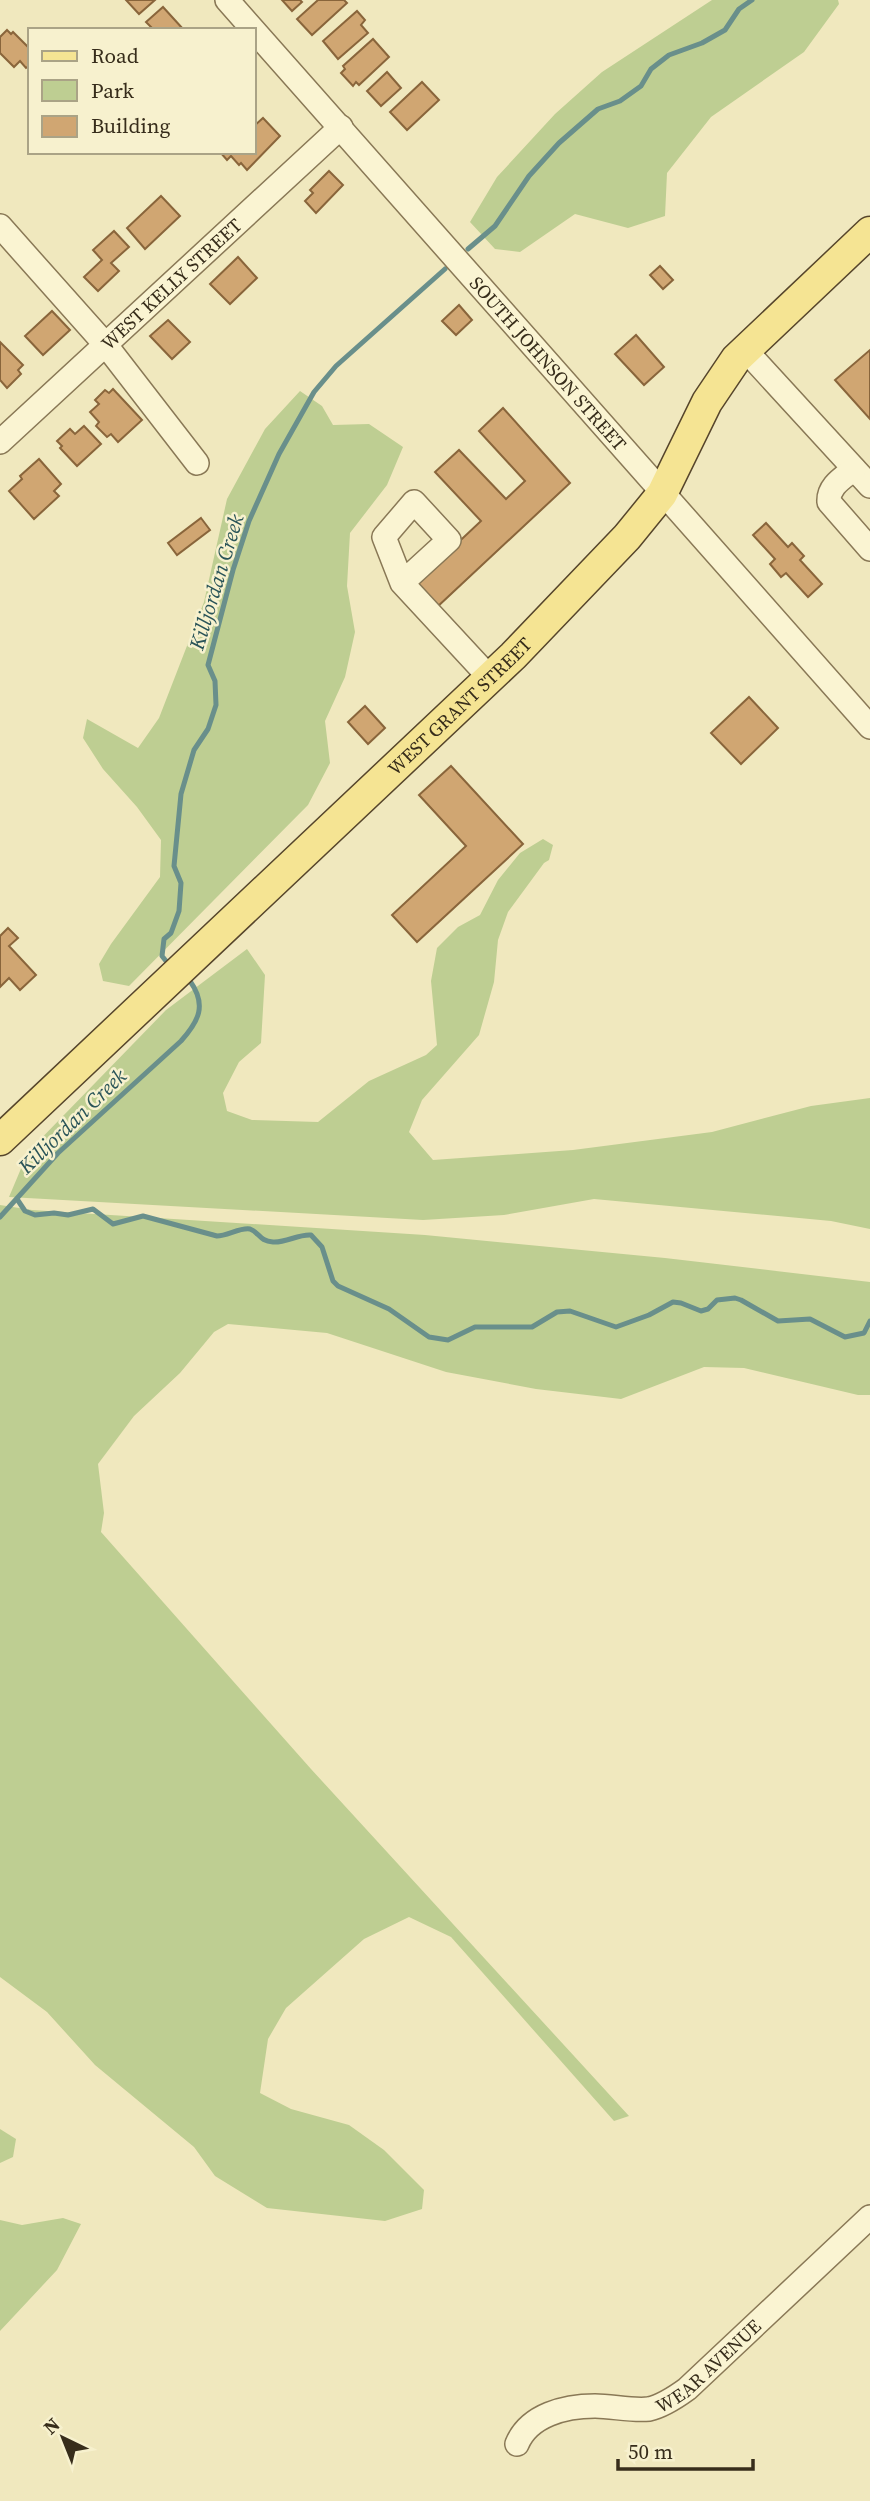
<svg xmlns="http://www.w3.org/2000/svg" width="870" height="2501" font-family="'Source Serif 4',serif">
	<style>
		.green { fill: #bece92 }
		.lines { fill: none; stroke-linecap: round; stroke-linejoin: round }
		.stream { stroke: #698f8b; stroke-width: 5 }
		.building { fill: #d0a672; stroke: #89653b; stroke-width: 2 }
		.minor-casing { stroke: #897856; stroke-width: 26 }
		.major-casing { stroke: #56452b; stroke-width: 33 }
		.minor { stroke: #faf4d2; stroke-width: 23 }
		.major { stroke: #f5e493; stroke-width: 30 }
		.labels { text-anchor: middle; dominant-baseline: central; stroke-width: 5; stroke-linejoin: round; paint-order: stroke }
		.street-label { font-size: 19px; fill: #372d1b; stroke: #f7f1ce }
		.water-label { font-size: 21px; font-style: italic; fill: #2a5458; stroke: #f7f1ce }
	</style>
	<rect width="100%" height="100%" fill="#f0e8be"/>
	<g class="green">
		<polygon points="712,0 838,0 839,4 804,52 711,117 667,173 665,216 628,228 575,214 520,252 495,249 470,222 497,177 555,114 602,72"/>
		<polygon points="300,391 322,406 333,425 369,424 403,447 387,485 350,533 347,586 355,632 345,677 325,721 330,763 308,805 129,986 103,981 99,964 111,944 160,877 161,840 137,807 103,769 83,738 87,719 138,748 159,718 204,602 227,499 265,429"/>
		<polygon points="543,839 553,845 549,860 544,863 508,912 498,940 494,982 479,1035 422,1100 409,1132 433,1160 573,1150 712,1132 811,1106 870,1098 870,1229 831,1221 594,1199 504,1215 423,1220 9,1197 28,1152 166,1010 247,949 265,975 261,1043 239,1062 223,1093 227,1111 252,1120 318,1122 369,1081 426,1055 437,1045 431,981 437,948 458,927 480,915 498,880 520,853"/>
		<polygon points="0,1205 32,1210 425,1235 665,1258 870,1282 870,1395 858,1395 744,1368 704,1367 621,1399 536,1389 446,1372 327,1333 228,1324 214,1332 180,1373 134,1416 98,1464 104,1513 101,1532 311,1769 629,2116 614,2121 451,1937 409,1917 364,1939 286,2008 268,2039 260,2093 291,2109 349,2125 384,2150 424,2190 422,2209 385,2221 267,2208 215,2176 194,2147 95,2065 47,2012 0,1977"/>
		<polygon points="0,2129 16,2139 13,2157 0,2163"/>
		<polygon points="63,2218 81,2224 57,2270 0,2331 0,2220 22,2225"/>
	</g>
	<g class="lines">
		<g class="stream">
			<polyline points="468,249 495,226 529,176 559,143 598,109 620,101 641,86 651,69 669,55 702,43 725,30 739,9 752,0"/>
			<polyline points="166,961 162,956 164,939 171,933 179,911 181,883 174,866 181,794 194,750 208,729 216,705 215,681 208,665 233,570 249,521 279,454 314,392 336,366 445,269"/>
			<path d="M17,1199L25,1211L35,1215L54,1213L68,1215L93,1209L113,1224L143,1216L217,1236C227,1236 241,1227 250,1229C260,1233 259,1241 273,1242C286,1243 298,1234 311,1235L322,1247L333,1281L338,1286L389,1309L429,1337L448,1340L475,1327H532L557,1312L570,1311L616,1327L649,1315L673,1302L681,1303L701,1311L708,1309L717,1300L735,1298L741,1300L778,1321L810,1319L845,1337L864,1333L870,1321"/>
			<path d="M0,1217L58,1153L181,1041C199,1021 207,1005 190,981"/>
		</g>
	</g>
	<g class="building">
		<polygon points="126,0 155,0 139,14"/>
		<polygon points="282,0 300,0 302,2 292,11"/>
		<polygon points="318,0 344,0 347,3 312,35 297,19"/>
		<polygon points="163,7 183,29 183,30 154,30 146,22"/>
		<polygon points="357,11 365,20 361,25 368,33 338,59 323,41"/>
		<polygon points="7,30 11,34 13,32 30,49 30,65 26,68 20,61 14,67 0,53 0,37"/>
		<polygon points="373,39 389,57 359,85 356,82 353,86 341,73 345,69 343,66"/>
		<polygon points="387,72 401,88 381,106 367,91"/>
		<polygon points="422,82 439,100 407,130 390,112"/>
		<polygon points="263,118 280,136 247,170 241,163 239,165 231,156 227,160 220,152 254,152 254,126"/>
		<polygon points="329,171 343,185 316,213 305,201 313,193 310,190"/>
		<polygon points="161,196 180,216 145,249 127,228"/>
		<polygon points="114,231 129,247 111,263 119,271 98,291 84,277 102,260 93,250"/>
		<polygon points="238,257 257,278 230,304 210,284"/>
		<polygon points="660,266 673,280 663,289 650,275"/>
		<polygon points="459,305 472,320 456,335 442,321"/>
		<polygon points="52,311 70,330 43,355 25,336"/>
		<polygon points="168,320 190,342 172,359 150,336"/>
		<polygon points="636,335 664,367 644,385 615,354"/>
		<polygon points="0,342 23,365 18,370 21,374 7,388 0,380"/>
		<polygon points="870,350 870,419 835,380"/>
		<polygon points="113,389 142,420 118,442 111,434 107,437 96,426 99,422 90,412 99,404 95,400 105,390 109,393"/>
		<polygon points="503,408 570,483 436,608 414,584 481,521 435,472 459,450 506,499 525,481 479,431"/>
		<polygon points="84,426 101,444 77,466 60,448 62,446 57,441 70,429 75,434"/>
		<polygon points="39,459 61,484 54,491 59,496 34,519 9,491 22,479 20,476"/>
		<polygon points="201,518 210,530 177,555 168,543"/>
		<polygon points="766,523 788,547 792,543 804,556 800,560 822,584 808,597 786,573 781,577 770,564 775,559 753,535"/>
		<polygon points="749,697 778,728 741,764 711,733"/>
		<polygon points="365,706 385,728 368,744 348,722"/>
		<polygon points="451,766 523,844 417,942 392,915 466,846 419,795"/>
		<polygon points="8,928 18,938 9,946 36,975 20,990 9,978 0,987 0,936"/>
	</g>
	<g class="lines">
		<g class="minor-casing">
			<g id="minor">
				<path id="s1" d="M227,0L870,727"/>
				<polyline points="0,226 105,344 197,463"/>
				<polyline points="743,351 749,354 870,486"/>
				<path id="s2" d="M0,442L341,127"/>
				<path d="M854,469C843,478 828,486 829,502L870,549"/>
				<polyline points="402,583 449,540 414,502 384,537 402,583 490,678"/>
				<path id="s3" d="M517,2444C529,2415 565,2406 595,2406C612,2406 632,2411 649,2409C663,2406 676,2397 687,2389L870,2217"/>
			</g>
		</g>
		<g class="major-casing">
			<g id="major">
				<path id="s4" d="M0,1140L513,656L627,537L662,494L707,402L736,359L870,232"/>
			</g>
		</g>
		<use href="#minor" class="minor"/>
		<use href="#major" class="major"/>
	</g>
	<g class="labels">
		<g class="street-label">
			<text stroke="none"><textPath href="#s2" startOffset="233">WEST KELLY STREET</textPath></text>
			<text stroke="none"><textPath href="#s1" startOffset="485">SOUTH JOHNSON STREET</textPath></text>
			<text stroke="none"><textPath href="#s4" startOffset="632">WEST GRANT STREET</textPath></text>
			<text stroke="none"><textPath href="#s3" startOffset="220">WEAR AVENUE</textPath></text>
		</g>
		<g class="water-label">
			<text transform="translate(216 582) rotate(-73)">Killjordan Creek</text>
			<text transform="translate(72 1121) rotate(-44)">Killjordan Creek</text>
		</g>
	</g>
	<rect x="28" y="28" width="228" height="126" fill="#f7f1ce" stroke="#aaa386" stroke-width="2"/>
	<rect x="42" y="51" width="35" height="10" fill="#f5e493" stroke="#aaa386" stroke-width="2"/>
	<text x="91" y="63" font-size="21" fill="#372d1b">Road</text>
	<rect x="42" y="80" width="35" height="21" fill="#bece92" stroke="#aaa386" stroke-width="2"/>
	<text x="91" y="98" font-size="21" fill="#372d1b">Park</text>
	<rect x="42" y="116" width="35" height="21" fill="#d0a672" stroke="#aaa386" stroke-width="2"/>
	<text x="91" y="133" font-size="21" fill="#372d1b">Building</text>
	<g transform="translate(63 2438) rotate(317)" stroke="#f7f1ce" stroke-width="5" paint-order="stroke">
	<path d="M0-5L12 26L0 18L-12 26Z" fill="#372d1b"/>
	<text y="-10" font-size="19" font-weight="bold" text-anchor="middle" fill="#372d1b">N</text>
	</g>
	<path d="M618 2459v10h135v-10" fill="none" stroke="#372d1b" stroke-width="3.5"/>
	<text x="628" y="2459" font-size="21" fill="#372d1b" stroke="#f7f1ce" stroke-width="5" paint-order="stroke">50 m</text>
</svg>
